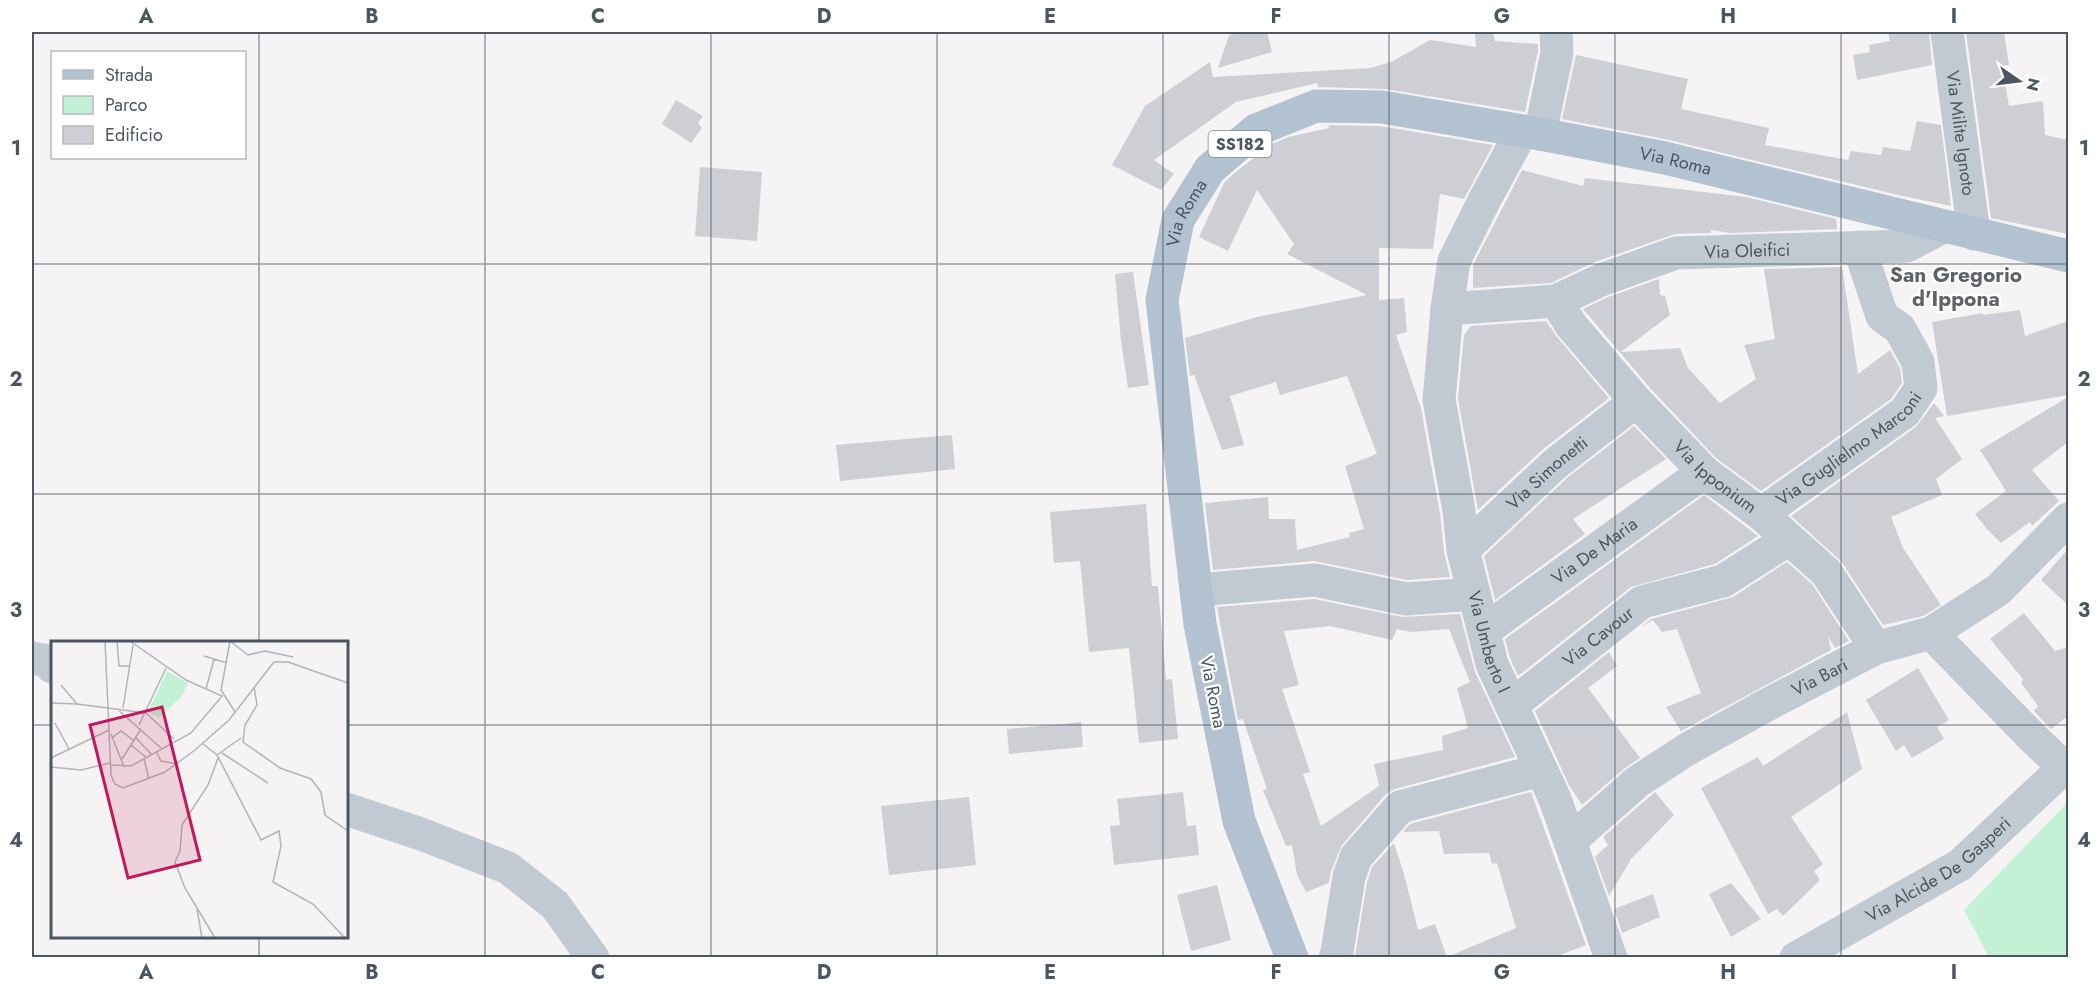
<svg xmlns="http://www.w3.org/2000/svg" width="2100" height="989" font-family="Jost,sans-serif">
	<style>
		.green { fill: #c3f1d5 }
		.building { fill: #cdcfd5; fill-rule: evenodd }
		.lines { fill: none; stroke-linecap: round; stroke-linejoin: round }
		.minor { stroke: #c1cad2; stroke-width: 33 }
		.major { stroke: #b3c2d1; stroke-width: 33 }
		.grid { fill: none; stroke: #4a5661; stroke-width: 1.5; stroke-opacity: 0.55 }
		.labels { text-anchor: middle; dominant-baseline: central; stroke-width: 4.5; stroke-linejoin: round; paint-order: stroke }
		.shield { fill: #fff; stroke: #808990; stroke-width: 1.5 }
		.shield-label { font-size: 16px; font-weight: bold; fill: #4a5661 }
		.street-label { font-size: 18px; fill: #4a5661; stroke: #fff }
		.quarter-label { font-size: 21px; font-weight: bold; fill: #5f6368; stroke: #fff }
		.inset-road { fill: none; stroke: #b1b4b9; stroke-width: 1.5 }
		.view { fill: #c2185b; fill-opacity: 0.15; stroke: #c2185b; stroke-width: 3 }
		.inset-edge { fill: none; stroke: #4a5661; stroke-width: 3 }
		.neatline { fill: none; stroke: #4a5661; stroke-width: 2 }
		.grid-label { font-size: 20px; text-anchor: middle; font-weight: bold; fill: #4a5661 }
	</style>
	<rect width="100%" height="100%" fill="#f5f3f3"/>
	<polygon class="green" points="2068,802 2068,957 1989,957 1964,910"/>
	<g class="building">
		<polygon points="1248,32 1267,32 1272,52 1218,68 1229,35"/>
		<polygon points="1475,32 1493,32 1495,41 1538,44 1538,51 1525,112 1385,89 1318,87 1317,83 1236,102 1154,160 1174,174 1161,190 1112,165 1145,106 1210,62 1213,77 1371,68 1393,61 1430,40 1476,47"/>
		<polygon points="1888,32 1929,32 1932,65 1857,80 1853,55 1870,52 1869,45 1890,41"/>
		<polygon points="1966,32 2004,32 2009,65 2002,66 2009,106 2043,101 2045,135 2068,140 2068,234 1991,218"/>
		<polygon points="1576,55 1688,79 1681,109 1769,128 1765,145 1848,160 1851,151 1881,155 1883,147 1910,151 1917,121 1941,125 1951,206 1894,194 1669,140 1562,119"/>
		<polygon points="676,100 703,116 698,123 702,128 691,143 662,124"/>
		<polygon points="1328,125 1380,126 1493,145 1464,199 1440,194 1433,249 1379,248 1379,300 1404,298 1407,332 1396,335 1421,408 1440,514 1444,552 1450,577 1407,580 1314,561 1213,570 1205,503 1268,497 1269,519 1295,519 1297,550 1350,537 1349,533 1364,529 1345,466 1377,454 1347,376 1280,395 1276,382 1230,396 1244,445 1222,450 1194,375 1190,376 1185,338 1257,317 1367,295 1287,254 1294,244 1257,190 1228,251 1199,237 1224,183 1232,175 1270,145 1288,137 1329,128"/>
		<polygon points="700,167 762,172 757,241 695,236"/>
		<polygon points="1522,170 1583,186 1585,178 1746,197 1836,219 1837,229 1731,233 1711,230 1711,233 1675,234 1595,262 1551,283 1473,288 1473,265"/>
		<polygon points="1842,267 1858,374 1890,350 1900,368 1902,383 1891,399 1761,491 1716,458 1650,388 1583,309 1608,297 1659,279 1660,295 1665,296 1670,315 1621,352 1680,348 1688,368 1720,403 1756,379 1744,345 1775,339 1764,269"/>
		<polygon points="1133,272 1149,385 1128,388 1121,341 1115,274"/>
		<polygon points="2020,310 2025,336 2068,321 2068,395 1947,416 1932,322 1983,313 1983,315"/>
		<polygon points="1546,321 1557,337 1609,398 1542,450 1478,510 1458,399 1464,335 1471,326"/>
		<polygon points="2068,397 2068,442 2032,470 2059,501 2032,526 2030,522 2001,543 1987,529 1975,514 2006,491 1980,450"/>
		<polygon points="1934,403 1944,416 1935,418 1962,459 1936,479 1942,495 1891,517 1903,548 1941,605 1923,616 1883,625 1841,561 1791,516 1916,427"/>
		<polygon points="1634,426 1666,459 1573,519 1585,534 1495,600 1484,556 1567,478"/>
		<polygon points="952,435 955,469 840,481 836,445"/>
		<polygon points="1704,495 1758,536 1715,564 1631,587 1518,676 1510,658 1505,639"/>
		<polygon points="1146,504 1152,586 1158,586 1166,680 1172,679 1178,739 1139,743 1129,648 1089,652 1080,561 1054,563 1050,512"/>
		<polygon points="2068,549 2068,605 2041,580"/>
		<polygon points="1787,562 1812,584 1849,641 1835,648 1828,636 1831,650 1681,731 1666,707 1701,693 1677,629 1662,632 1653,620 1641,627 1651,619 1733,597"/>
		<path d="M1314,599L1402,617L1460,614L1475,672L1515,757L1395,789L1386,794L1342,845L1331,871L1329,883L1306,892L1297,875L1292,845L1286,846L1263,790L1267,789L1243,719L1238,720L1217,607ZM1330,626L1392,640L1397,629L1411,632L1449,629L1470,682L1457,688L1468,728L1442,736L1443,750L1374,764L1379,786L1321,826L1303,774L1310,772L1282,689L1299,685L1284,631Z"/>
		<polygon points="2024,613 2055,651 2068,647 2068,716 2051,729 2034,711 2038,706 2021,683 2023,679 1990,639"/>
		<polygon points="1609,652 1617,666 1588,688 1640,758 1625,768 1582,805 1569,785 1535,711"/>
		<polygon points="1918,668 1949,720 1937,727 1944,739 1912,758 1904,745 1896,751 1866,700"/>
		<polygon points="1847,712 1862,769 1791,817 1823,864 1814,871 1820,880 1783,916 1777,909 1768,914 1701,788 1758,757 1763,766"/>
		<polygon points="1081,722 1083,747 1009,754 1007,729"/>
		<polygon points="1183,792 1187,826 1196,825 1199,855 1114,865 1110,826 1120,825 1117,799"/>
		<polygon points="1531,792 1586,945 1555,957 1447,957 1516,928 1497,863 1492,864 1489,853 1444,854 1439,831 1403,832 1410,824"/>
		<polygon points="1655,792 1674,815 1631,859 1609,896 1595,857 1608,845 1603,837"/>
		<polygon points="969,797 976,865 889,875 881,806"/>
		<polygon points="1394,843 1404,874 1418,930 1435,924 1447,957 1355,957 1367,882 1372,867"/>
		<polygon points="1731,883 1761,919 1731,937 1709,894"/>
		<polygon points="1217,885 1231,940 1191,951 1177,895"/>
		<polygon points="1653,894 1660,917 1622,933 1614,909"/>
	</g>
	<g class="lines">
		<g class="minor">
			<path id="s1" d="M1947,32L1974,234"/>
			<path id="s2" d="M1522,131L1485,199L1454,261L1447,309L1439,400L1459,511L1463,550L1492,664L1555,799L1611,958"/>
			<polyline points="1540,134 1557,53 1556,32"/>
			<path id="s3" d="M1556,301L1571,325L1636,401L1704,472L1761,514L1826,572L1876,648"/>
			<path id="s4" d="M1447,309L1556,301L1601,280L1676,253L1907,246L1943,227"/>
			<path id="s5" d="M1761,514L1905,412L1921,388L1918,362L1900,329L1882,316L1859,247"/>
			<path id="s6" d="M1463,550L1555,464L1636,401"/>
			<polyline points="1196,590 1315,580 1406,599 1474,594"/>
			<path id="s7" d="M1485,630L1704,472"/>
			<polyline points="1931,633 2031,736 2068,771"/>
			<polyline points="32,658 48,661 52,667"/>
			<path id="s8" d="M1512,705L1642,602L1723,581L1789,539"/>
			<polyline points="346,809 421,834 508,868 555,905 593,958"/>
			<path id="s9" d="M1570,841L1637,782L1686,750L1763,707L1876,648L1931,633L1998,590L2068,519"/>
			<polyline points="1335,958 1337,952 1349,877 1356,857 1400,807 1541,770"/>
			<path id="s10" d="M1796,958L1960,865L2068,764"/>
		</g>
		<path class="major" id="s11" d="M1292,958L1239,821L1200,624L1162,300L1178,220L1210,169L1256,130L1316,106L1382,107L1540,134L1665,158L2068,256"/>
	</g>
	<path class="grid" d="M259,32V642M485,32V958M711,32V958M937,32V958M1163,32V958M1389,32V958M1615,32V958M1841,32V958M32,264H2068M32,494H2068M32,725H52M346,725H2068M259,936V958"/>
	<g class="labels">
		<rect class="shield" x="1208.5" y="131" width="63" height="26" rx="4.5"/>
		<g class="shield-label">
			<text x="1240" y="144">SS182</text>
		</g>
		<g class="street-label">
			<text stroke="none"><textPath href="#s1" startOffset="102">Via Milite Ignoto</textPath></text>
			<text stroke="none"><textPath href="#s11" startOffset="1305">Via Roma</textPath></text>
			<text stroke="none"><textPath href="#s11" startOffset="765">Via Roma</textPath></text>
			<text stroke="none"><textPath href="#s4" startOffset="310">Via Oleifici</textPath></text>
			<text stroke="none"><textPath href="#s5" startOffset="110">Via Guglielmo Marconi</textPath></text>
			<text stroke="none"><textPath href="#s6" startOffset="114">Via Simonetti</textPath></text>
			<text stroke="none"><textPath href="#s3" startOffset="238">Via Ipponium</textPath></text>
			<text stroke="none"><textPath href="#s7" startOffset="135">Via De Maria</textPath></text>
			<text stroke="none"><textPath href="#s8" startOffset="110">Via Cavour</textPath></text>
			<text stroke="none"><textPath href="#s2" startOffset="534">Via Umberto I</textPath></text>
			<text stroke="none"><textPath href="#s9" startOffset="300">Via Bari</textPath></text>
			<text transform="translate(1213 692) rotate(79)">Via Roma</text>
			<text stroke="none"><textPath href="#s10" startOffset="168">Via Alcide De Gasperi</textPath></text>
		</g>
		<g class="quarter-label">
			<text x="1956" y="275">San Gregorio<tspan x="1956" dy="24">d'Ippona</tspan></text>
		</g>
	</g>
	<g transform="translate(51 641)">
		<rect width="297" height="297" fill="#f5f3f3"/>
		<path d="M116,30L137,42L130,56L108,77L97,71Z" fill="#c3f1d5"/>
		<path class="inset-road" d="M54,0L60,134L64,143L72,147L114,131L144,109L178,79L223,21H237L297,42M66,0L68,25H79M179,0L170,49L184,71M179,0L197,14L214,10L242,16M153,15L176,22M10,44L26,63L95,72L123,98M203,46L206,64L194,84L192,101L229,127L260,138L270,151L274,174L297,190M155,48L163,18M0,62L26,63M72,67L82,4M66,68L110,107M4,82L18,108M88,84L115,27M60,93L73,126M84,96L101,114M61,97L70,90L82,99M152,103L166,114L210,199L228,190L230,205L222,241L262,263L294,297M80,104L96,117M105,110L110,120L126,123M171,112L217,142M166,114L190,97M0,117L58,89M71,118L90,88M93,118L98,138M60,124L80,125L140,92L171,55L135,39L79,0M0,126L30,129L59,122M146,268L151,297M164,297L134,247L124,221L129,210L131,184L157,144L167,117"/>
		<path class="view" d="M111,66L149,219L77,237L39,84Z"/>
		<rect width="297" height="297" class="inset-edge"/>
	</g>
	<rect width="2100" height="989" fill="none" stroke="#ffffff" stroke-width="66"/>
	<rect x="51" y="51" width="195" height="108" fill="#ffffff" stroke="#b7bbc0" stroke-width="1.5"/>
	<rect x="63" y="70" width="30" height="9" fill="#b3c2d1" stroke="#b7bbc0" stroke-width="1.5"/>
	<text x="105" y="81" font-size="18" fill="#4a5661">Strada</text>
	<rect x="63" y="96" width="30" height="18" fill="#c3f1d5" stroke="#b7bbc0" stroke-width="1.5"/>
	<text x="105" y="111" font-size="18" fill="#4a5661">Parco</text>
	<rect x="63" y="126" width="30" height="18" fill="#cdcfd5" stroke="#b7bbc0" stroke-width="1.5"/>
	<text x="105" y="141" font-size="18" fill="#4a5661">Edificio</text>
	<g transform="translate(2019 81) rotate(104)" stroke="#ffffff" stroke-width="4.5" paint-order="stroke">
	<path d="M0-4.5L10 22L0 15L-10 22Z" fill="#4a5661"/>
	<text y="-9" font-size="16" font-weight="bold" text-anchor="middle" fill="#4a5661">N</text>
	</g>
	<rect x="33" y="33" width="2034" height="923" class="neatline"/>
	<g class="grid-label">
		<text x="146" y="23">A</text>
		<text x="372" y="23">B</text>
		<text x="598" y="23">C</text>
		<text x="824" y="23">D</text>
		<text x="1050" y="23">E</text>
		<text x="1276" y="23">F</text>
		<text x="1502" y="23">G</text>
		<text x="1728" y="23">H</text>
		<text x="1954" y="23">I</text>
		<text x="16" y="155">1</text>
		<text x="2084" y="155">1</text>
		<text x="16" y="386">2</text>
		<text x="2084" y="386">2</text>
		<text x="16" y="617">3</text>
		<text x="2084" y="617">3</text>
		<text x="16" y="847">4</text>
		<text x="2084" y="847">4</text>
		<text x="146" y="979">A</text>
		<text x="372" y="979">B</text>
		<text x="598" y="979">C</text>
		<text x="824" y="979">D</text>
		<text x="1050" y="979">E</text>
		<text x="1276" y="979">F</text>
		<text x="1502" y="979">G</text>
		<text x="1728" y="979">H</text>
		<text x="1954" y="979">I</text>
	</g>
</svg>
